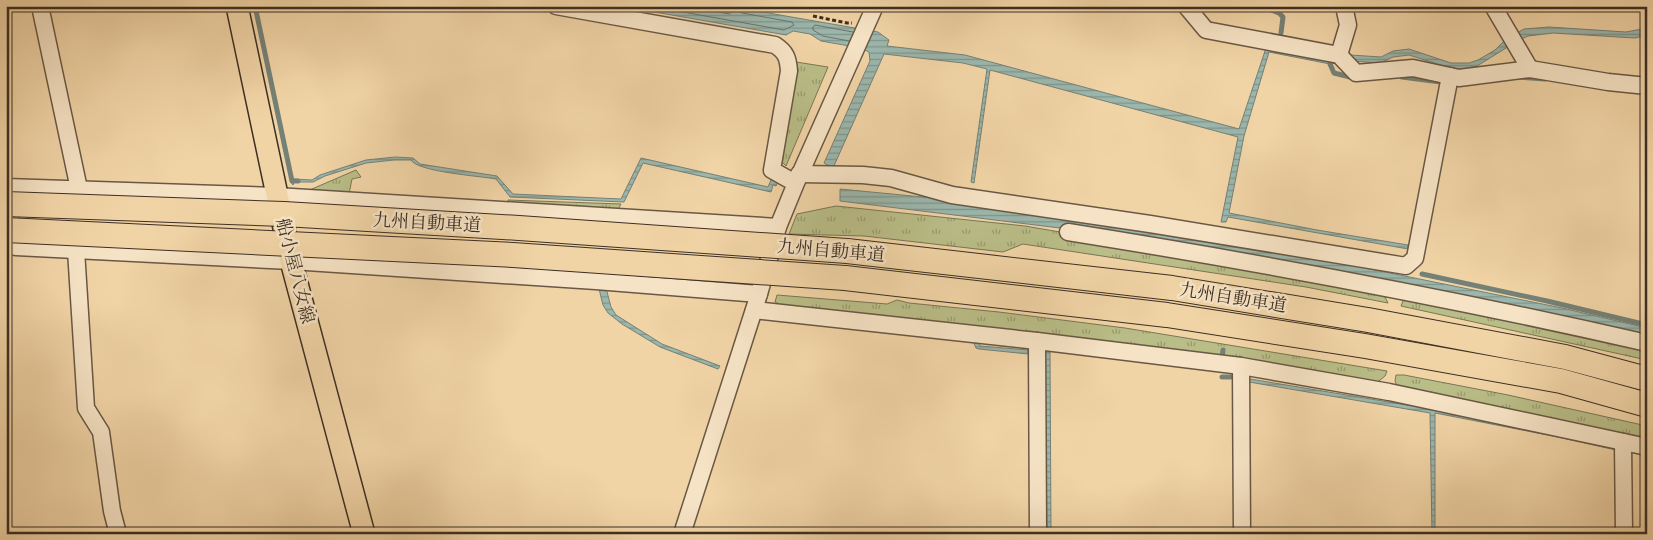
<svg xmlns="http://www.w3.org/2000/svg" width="1653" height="540" font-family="'Libre Bodoni','Noto Serif JP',serif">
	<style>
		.grass { fill: url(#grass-tufts); stroke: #7a7655 }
		.water { fill: url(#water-rules); stroke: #758176 }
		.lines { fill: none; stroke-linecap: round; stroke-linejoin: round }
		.shore { stroke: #6c7368; stroke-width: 1 }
		.stream { stroke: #758176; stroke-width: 5 }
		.minor-casing { stroke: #695844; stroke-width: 19 }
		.major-casing { stroke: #3c2f23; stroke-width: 24 }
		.highway-casing { stroke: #3c2f23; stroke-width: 26 }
		.path { stroke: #3c2f23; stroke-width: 3; stroke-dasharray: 4 2.5; stroke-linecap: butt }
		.minor { stroke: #f6e3c5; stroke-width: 16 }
		.major { stroke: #f1d4a6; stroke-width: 21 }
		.highway { stroke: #f1d4a6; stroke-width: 24 }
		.highway-bridge-casing { stroke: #3c2f23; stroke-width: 26; stroke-linecap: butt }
		.highway-bridge { stroke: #f1d4a6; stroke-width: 24 }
		.labels { text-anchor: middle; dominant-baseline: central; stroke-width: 5; stroke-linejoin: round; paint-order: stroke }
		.street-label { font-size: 18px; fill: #3c2f23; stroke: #f6e3c5 }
	</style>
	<defs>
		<pattern id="grass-tufts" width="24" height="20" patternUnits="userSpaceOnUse" patternTransform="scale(1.25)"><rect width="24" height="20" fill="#b9bd87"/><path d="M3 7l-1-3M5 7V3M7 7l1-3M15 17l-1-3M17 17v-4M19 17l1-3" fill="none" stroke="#989a6e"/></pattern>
		<pattern id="water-rules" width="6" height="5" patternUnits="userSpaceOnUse" patternTransform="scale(1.25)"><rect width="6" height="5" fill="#9bb7ad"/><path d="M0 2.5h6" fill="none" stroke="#80958c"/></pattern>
	</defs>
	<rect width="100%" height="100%" fill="#f1d4a6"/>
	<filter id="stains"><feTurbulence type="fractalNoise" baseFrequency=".004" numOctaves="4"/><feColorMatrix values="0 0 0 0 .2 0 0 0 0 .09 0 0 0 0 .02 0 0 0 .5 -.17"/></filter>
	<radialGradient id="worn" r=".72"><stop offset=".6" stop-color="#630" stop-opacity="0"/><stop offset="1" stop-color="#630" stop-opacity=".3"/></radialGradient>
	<g class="grass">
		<polygon points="796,62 828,67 786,166 781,161"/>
		<polygon points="356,170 361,177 352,179 349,194 305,192"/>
		<polygon points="508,200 621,204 615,215 506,209"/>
		<polygon points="836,206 1025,226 1176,252 1376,291 1385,297 1388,303 1306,287 1023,244 1003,252 864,236 789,234 797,214"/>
		<polygon points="777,295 887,304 897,300 909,303 999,312 1125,328 1387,371 1385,376 1374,385 792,310 775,302"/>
		<polygon points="1412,296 1647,345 1647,360 1401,306 1403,301"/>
		<polygon points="1396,375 1404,375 1508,395 1647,426 1647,438 1497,407 1399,391 1395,381"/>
	</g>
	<g class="water">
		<polygon points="620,6 728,6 878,32 889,40 887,46 965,55 1239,129 1267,45 1336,60 1351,55 1381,57 1393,51 1409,49 1451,63 1469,63 1478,60 1495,50 1505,40 1524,29 1549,27 1626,32 1647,28 1647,35 1635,38 1553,33 1528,36 1519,40 1477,66 1462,69 1450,68 1409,55 1393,57 1380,63 1352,61 1330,64 1269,52 1244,136 1229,213 1317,230 1408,245 1408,249 1228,217 1226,222 1221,222 1238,137 990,70 974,183 971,182 987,69 963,63 884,54 833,168 824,163 870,61 869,52 861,48 821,41 810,34 793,31 786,35"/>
		<path d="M395,157L413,158L420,164L497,176L513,194L621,199L641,158L768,187L771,180L778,182L776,186L773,185L771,192L643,163L624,202L510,197L496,179C480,176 418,172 411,160H394L366,163L325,176L313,182H294L293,185L292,184L291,181L293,179L312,180L320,175L366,160Z"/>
		<polygon points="840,189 954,200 1311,257 1562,308 1647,328 1647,338 1068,229 840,201"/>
		<polygon points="606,288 611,307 616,315 662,344 720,366 718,369 660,347 622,324 608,313 603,305 599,289"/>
		<polygon points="977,340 980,346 1028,350 1028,354 979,349 976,348 973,341"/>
		<polygon points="1045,352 1050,352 1051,534 1047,534"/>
		<polygon points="1250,379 1431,409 1616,447 1616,450 1558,437 1435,413 1435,534 1432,534 1430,413 1249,382"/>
	</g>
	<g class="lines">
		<g class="shore">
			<polyline points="649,6 784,30 794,25 792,22 742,13 739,11 738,6"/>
			<polyline points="686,6 729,14 732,12 731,6"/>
			<polyline points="849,41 823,36 813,30 813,27 815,25 853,32"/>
		</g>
		<g class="stream">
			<polyline points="255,6 292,181 298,181"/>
			<polyline points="1261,6 1279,13 1283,17 1281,33"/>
			<polyline points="1330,64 1334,73 1354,78"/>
			<polyline points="1402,77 1441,82"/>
			<polyline points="1518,77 1545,79"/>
			<polyline points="1422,274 1547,301 1647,325"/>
			<polyline points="1222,358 1223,350"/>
			<polyline points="1222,377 1231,377"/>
		</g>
		<g class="minor-casing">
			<g id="minor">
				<polyline points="40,6 79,189"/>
				<path d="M556,6L775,45C786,52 788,58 789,71L772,170L788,179"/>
				<polyline points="1186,6 1206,30 1339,55 1356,73 1413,68 1459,78 1530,69 1608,82 1647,86"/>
				<polyline points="1493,6 1530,69"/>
				<polyline points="1339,55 1348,25 1344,6"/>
				<polyline points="799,174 863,175 891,178 952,195 1150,224 1406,266 1415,258 1450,76"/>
				<polyline points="6,187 276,196 778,227"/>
				<polyline points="6,194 16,247 291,261 596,281 759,294"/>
				<path d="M1068,232C1262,263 1455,299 1647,343"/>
				<polyline points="76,250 86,408 101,432 112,511 118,534"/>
				<polyline points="754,310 1037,341 1241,366 1389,392 1647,447"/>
				<polyline points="1037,341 1038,534"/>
				<polyline points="1241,366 1242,534"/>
				<polyline points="1623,442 1624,534"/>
				<polyline points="682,534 759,294 778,227 796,183 875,6"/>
			</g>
		</g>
		<g class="major-casing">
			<polyline id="major" points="237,6 291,261 364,534"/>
		</g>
		<g class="highway-casing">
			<g id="highway">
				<polyline points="847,251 1172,288 1368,320 1565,357 1647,379"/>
				<polyline points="845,278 1167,315 1365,346 1561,381 1647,405"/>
			</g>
		</g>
		<polyline class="path" points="813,16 847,23 852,23"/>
		<use href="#minor" class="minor"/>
		<use href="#major" class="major"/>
		<use href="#highway" class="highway"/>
		<g class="highway-bridge-casing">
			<g id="highway-bridge">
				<polyline points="6,204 284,214 519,228 847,251"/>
				<polyline points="6,230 513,255 845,278"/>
			</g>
		</g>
		<use href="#highway-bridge" class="highway-bridge"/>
	</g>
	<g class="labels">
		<g class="street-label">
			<text transform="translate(427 223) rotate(3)">九州自動車道</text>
			<text transform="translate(831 251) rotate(5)">九州自動車道</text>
			<text transform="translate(295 271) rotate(76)">船小屋八女線</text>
			<text transform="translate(1233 298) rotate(9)">九州自動車道</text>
		</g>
	</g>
	<rect width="1653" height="540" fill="none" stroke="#f1d4a6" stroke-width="25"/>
	<rect x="8" y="8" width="1638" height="525" fill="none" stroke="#3c2f23" stroke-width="2.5"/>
	<rect x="12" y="12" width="1628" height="515" fill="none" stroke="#3c2f23"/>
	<rect width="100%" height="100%" filter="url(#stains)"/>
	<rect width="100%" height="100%" fill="url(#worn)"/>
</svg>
